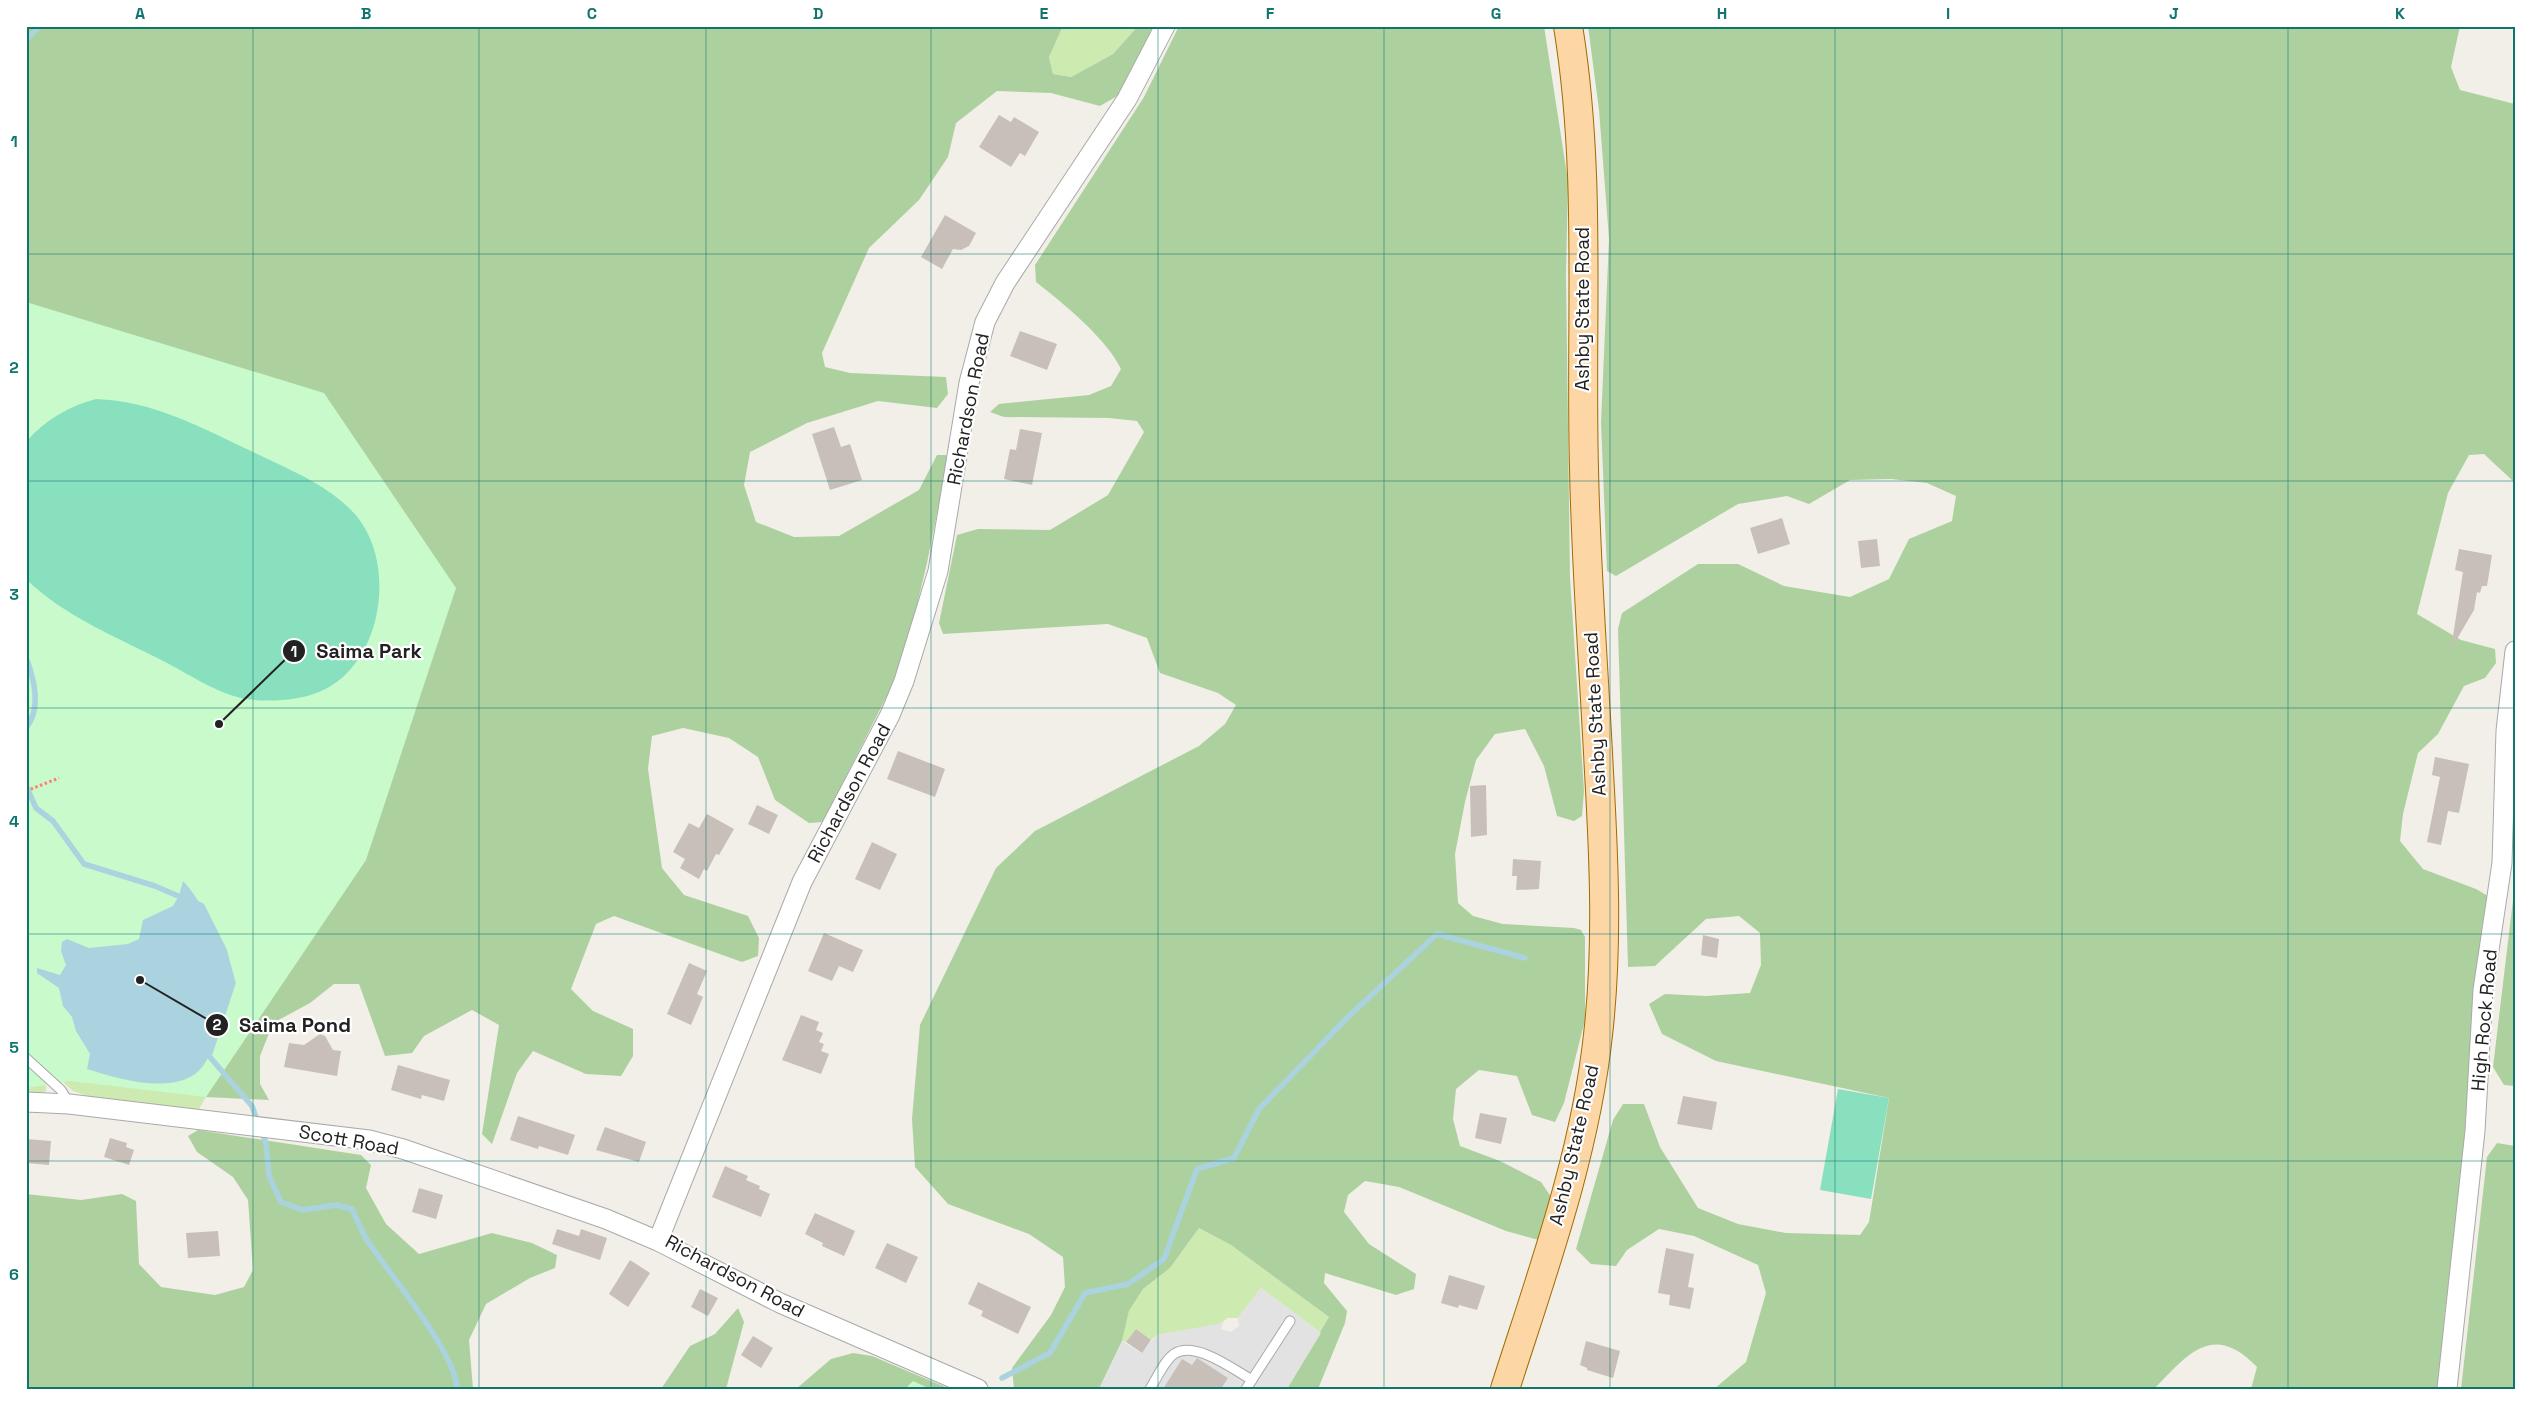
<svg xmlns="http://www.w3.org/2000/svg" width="2541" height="1415" font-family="'Space Grotesk',sans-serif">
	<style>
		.grass { fill: #cdebb0 }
		.forest { fill: #add19e }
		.park { fill: #c8facc }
		.pitch { fill: #88e0be }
		.parking { fill: #e2e2e2 }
		.water { fill: #aad3df }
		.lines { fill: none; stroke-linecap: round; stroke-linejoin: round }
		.stream { stroke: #aad3df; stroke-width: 5.5 }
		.building { fill: #c7bfb8 }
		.service-casing { stroke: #a9a9a9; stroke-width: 11 }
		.minor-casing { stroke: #a9a9a9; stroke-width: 21 }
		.primary-casing { stroke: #a06b00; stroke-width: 30 }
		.path { stroke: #fa8072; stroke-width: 3; stroke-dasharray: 2.5 2.5; stroke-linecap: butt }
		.service { stroke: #fff; stroke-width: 9 }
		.minor { stroke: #fff; stroke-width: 19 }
		.primary { stroke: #fcd6a4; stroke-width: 28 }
		.grid { fill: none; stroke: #0f766e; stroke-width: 1; stroke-opacity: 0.55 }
		.labels { text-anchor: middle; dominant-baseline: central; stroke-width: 4.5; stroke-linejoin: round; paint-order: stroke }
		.street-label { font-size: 19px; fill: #222; stroke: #fff }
		.leader { fill: none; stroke: #222; stroke-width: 2 }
		.callout-dot { fill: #222; stroke: #fff; stroke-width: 2 }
		.mark-label { font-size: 15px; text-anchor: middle; font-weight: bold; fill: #fff }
		.callout-label { font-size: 20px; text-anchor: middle; font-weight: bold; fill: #222; stroke: #fff; stroke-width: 4.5; stroke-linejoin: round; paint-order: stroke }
		.neatline { fill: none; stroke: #0f766e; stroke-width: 2 }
		.grid-label { font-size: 16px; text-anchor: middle; font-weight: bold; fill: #0f766e }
	</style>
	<rect width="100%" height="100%" fill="#f2efe9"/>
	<g class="grass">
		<polygon points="1063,26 1138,26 1113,54 1071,77 1053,74 1049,57"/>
		<polygon points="26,1007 192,1091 206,1097 199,1109 190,1111 96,1099 73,1091 34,1056"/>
		<path d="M26,1066C35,1073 48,1079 46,1091L42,1093L26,1092Z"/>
		<polygon points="1199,1228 1231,1245 1329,1317 1321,1333 1261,1288 1238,1318 1227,1318 1221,1324 1157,1335 1151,1340 1136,1329 1126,1342 1122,1341 1129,1311 1143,1289 1170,1268"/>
	</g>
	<g class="forest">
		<polygon points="26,26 1063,26 1049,57 1053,74 1071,77 1113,54 1138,26 1152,26 1155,29 1119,95 1100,106 1051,93 997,91 956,123 948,157 919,200 869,248 822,353 825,367 850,373 946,377 948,394 937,408 878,401 807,423 750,452 744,485 756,522 794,537 839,536 919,490 937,455 946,455 946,468 927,563 903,664 823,822 809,823 775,800 758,757 729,738 683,728 652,736 648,769 662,868 684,895 748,916 759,938 758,956 742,962 614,916 596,924 571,989 593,1011 633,1029 633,1056 621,1076 586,1074 533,1051 517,1073 492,1144 482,1134 499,1025 472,1010 424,1036 412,1053 385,1056 359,984 334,984 310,1003 273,1023 260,1056 260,1084 269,1100 206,1097 26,1007"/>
		<path d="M1179,26H1544L1568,181L1566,274L1570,578L1584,791L1582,816L1574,821L1557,816L1544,766L1525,729L1495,734L1476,760L1465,802L1455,854L1458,903L1473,916L1503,924L1574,928L1581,930L1585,937V1020L1564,1103L1555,1122L1532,1115L1517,1076L1479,1070L1456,1089L1453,1119L1460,1146L1500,1161L1541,1182L1556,1204L1539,1240L1506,1231L1399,1187L1365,1181L1348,1195L1344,1212L1369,1244L1416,1274L1414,1289L1396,1295L1325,1273L1324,1283L1347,1311L1345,1323L1318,1389H1287L1329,1317L1231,1245L1199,1228L1170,1268L1143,1289L1129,1311L1122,1341L1099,1389H1014L1012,1368L1051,1315L1065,1287L1063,1257L1029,1234L948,1204L915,1167L912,1119L920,1025L996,868L1035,831L1199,746L1225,724L1236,705L1218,693L1160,673L1147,638L1108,624L943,634L939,623L957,535L978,529L1050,530L1108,495L1144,432L1137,421L1109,418L1004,417L990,412L999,404L1089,395L1111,386L1121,369C1106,338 1064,304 1036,282L1035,265L1144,97Z"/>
		<path d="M1588,26H2460L2451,67L2460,90L2515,104V483L2484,454L2469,455L2448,493L2417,614L2461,640L2495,649L2496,663L2485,678L2464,686L2438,734L2418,753L2403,814L2400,841L2423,869L2476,889L2488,896L2473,1015L2462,1171L2444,1320L2439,1389H2251L2257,1367C2213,1321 2188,1354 2154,1389H1714L1746,1362L1766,1293L1758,1265L1694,1236L1659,1229L1627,1250L1616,1266L1591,1264L1576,1249L1613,1120L1623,1104H1644L1660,1147L1698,1208L1738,1224L1786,1233L1860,1235L1869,1222L1889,1098L1716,1061L1662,1034L1649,1004L1665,994L1706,996L1750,993L1761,965L1760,933L1739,916L1706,919L1655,966L1628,967L1618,629L1622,613L1698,564H1738L1784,586L1850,597L1889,579L1909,539L1952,521L1956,496L1927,483L1891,479L1850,480L1809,504L1787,496L1738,504L1616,576L1607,571L1601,422L1609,239L1599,110Z"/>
		<polygon points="2515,883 2515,1086 2504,1085 2493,1067"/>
		<polygon points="198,1130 361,1155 371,1165 366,1188 386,1224 419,1254 492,1233 532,1243 557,1255 555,1268 530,1278 486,1304 469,1340 473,1389 26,1389 26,1194 81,1200 122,1194 136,1201 139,1264 161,1287 215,1295 244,1287 253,1270 248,1200 233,1177 197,1152 188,1136"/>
		<polygon points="2497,1143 2515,1146 2515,1389 2461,1389 2487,1157"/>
		<polygon points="738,1308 744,1322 726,1389 661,1389 690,1346 715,1334"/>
		<polygon points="853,1353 872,1356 950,1389 796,1389 831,1359"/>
	</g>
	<g class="park">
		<polygon points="26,302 324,393 456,588 366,860 206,1097 70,1081 26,1088"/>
		<polygon points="913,1381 930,1389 905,1389"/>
	</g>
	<g class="pitch">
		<path d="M96,399C153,401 200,427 251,451C285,468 323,482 350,509C400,557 384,666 319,692C298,701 268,702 246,699C218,694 192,676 167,663C119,638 65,617 26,579V442C45,420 69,406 96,399Z"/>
		<polygon points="1838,1089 1889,1098 1871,1199 1820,1190"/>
	</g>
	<polygon class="parking" points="1261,1288 1321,1333 1287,1389 1223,1389 1222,1388 1228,1378 1197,1358 1192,1365 1163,1389 1099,1389 1122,1341 1141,1353 1157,1335 1218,1324 1223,1321 1221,1329 1231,1332 1239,1326 1238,1318"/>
	<path class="water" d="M183,881C200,898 233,958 232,983C232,997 222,1024 216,1038C212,1050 206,1066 195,1074C166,1094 116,1078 87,1069L90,1054L76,1031L72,1017L63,1006L59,988L37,973V968L60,975L66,965L61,951L62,942L67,939L89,948L128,944L139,939L143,920L173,906L179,896Z"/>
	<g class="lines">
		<g class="stream">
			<polyline points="26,40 40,26"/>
			<path d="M26,657C34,679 42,708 26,728"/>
			<polyline points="26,786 36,808 53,821 84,864 155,886 185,899"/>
			<polyline points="198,904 202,906 224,950 233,983 209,1056 252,1106 258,1123"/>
			<path d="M262,1132L266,1143L269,1176L281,1202L303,1210L336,1205L352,1209C357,1220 362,1233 369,1243C391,1276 456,1353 457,1389"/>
			<polyline points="1002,1378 1050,1353 1085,1293 1128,1284 1164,1259 1197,1169 1234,1158 1259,1109 1348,1017 1437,934 1525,958"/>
		</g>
	</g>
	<g class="building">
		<polygon points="999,115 1011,122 1014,117 1039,132 1025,156 1020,153 1011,167 979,147"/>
		<polygon points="945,215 976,233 969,246 961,250 953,249 942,269 921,257"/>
		<polygon points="1020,331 1057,344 1047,370 1010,356"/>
		<polygon points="834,427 841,447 850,444 862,480 830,490 812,434"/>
		<polygon points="1020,429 1042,433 1032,485 1004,479 1010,449 1016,450"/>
		<polygon points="1782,518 1790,544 1758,554 1750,528"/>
		<polygon points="1877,539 1880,566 1861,568 1858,541"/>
		<polygon points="2459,549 2492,555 2487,586 2482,586 2480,593 2477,592 2474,610 2451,649 2463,572 2455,570"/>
		<polygon points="898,751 945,769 935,797 887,779"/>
		<polygon points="2435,757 2469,764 2459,813 2448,811 2441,845 2427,842 2440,777 2432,775"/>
		<polygon points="1486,785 1487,835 1471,837 1470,786"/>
		<polygon points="757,805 778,815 769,834 748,824"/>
		<polygon points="707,814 734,829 719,855 716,854 707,871 704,869 699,879 680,868 685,859 673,852 689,823 699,828"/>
		<polygon points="872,842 897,854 880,890 855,879"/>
		<polygon points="1513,859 1541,861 1539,889 1516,890 1517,876 1512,876"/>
		<polygon points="824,933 863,950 853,972 839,966 832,981 808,971"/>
		<polygon points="1703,935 1719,939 1717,958 1701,955"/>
		<polygon points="689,963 707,971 697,994 703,997 691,1025 667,1014"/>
		<polygon points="801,1015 819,1022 816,1030 823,1033 819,1042 824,1044 821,1051 829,1054 821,1074 782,1060"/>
		<polygon points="320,1034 325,1036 333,1050 341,1051 337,1076 284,1067 289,1043 304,1045"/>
		<polygon points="398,1065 450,1080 444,1101 422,1095 421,1099 391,1090"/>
		<polygon points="1683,1096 1717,1102 1712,1130 1677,1124"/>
		<polygon points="1480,1113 1507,1118 1501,1144 1475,1138"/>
		<polygon points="518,1116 575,1135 568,1155 539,1146 538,1149 510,1140"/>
		<polygon points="605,1127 646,1142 639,1162 596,1150"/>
		<polygon points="110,1138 127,1143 126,1147 134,1150 129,1165 104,1157"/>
		<polygon points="26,1139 51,1141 49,1165 26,1163"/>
		<polygon points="725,1166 748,1176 746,1180 760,1186 759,1189 770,1194 761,1217 712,1197"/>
		<polygon points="419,1188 443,1195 436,1219 412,1212"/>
		<polygon points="815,1213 855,1231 844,1256 822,1246 823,1243 805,1234"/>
		<polygon points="557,1229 579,1236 581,1229 607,1238 600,1260 552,1244"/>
		<polygon points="218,1231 220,1256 188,1258 186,1233"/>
		<polygon points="887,1243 918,1257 906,1283 875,1268"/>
		<polygon points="1666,1248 1694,1254 1688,1287 1694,1288 1690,1309 1669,1305 1670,1295 1658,1293"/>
		<polygon points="630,1260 650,1273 628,1307 609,1294"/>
		<polygon points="1449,1275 1485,1286 1477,1310 1459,1305 1458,1308 1441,1303"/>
		<polygon points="978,1282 1031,1307 1018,1334 981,1316 983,1311 968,1304"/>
		<polygon points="700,1289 718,1298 708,1316 691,1307"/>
		<polygon points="1136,1329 1151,1340 1142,1353 1126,1342"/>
		<polygon points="753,1336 773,1348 761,1368 741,1355"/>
		<polygon points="1586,1341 1620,1351 1613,1378 1587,1370 1587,1368 1580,1365"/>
		<polygon points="1197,1358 1228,1378 1221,1389 1163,1389 1182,1359 1192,1365"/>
	</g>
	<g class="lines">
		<g class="service-casing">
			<g id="service">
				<polyline points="26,1058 61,1090 69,1103"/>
				<path d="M1150,1389C1157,1378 1164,1361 1174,1354C1195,1340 1234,1370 1252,1380"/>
				<polyline points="1246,1389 1290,1321"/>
			</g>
		</g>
		<g class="minor-casing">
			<g id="minor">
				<polyline points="26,1102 69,1104 369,1140 403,1149 606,1219 658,1241 780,1303 978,1389"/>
				<polyline points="658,1241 802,882 890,715 904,681 938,571 969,383 985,322 1005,283 1127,99 1165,26"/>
				<polyline points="2447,1389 2475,1131 2483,990 2502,863 2506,731 2515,651"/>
			</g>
		</g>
		<g class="primary-casing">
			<path id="primary" d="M1505,1389C1542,1273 1585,1156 1598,1035C1608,947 1604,860 1599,772C1594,671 1586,570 1584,468C1580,321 1592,172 1568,26"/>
		</g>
		<polyline class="path" points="26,791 59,778"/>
		<use href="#service" class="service"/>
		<use href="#minor" class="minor"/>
		<use href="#primary" class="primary"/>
	</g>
	<path class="grid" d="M253,26V1389M479,26V1389M706,26V1389M931,26V1389M1158,26V1389M1384,26V1389M1610,26V1389M1835,26V1389M2062,26V1389M2288,26V1389M26,254H2515M26,481H2515M26,708H2515M26,934H2515M26,1161H2515"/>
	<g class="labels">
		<g class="street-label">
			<text transform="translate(1582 309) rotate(-90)">Ashby State Road</text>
			<text transform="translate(968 409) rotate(-79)">Richardson Road</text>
			<text transform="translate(1595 714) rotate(-93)">Ashby State Road</text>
			<text transform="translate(849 793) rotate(-62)">Richardson Road</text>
			<text transform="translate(2484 1020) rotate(-85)">High Rock Road</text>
			<text transform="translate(349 1140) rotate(10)">Scott Road</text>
			<text transform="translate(1574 1145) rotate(-77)">Ashby State Road</text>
			<text transform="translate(735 1276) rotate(28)">Richardson Road</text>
		</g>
	</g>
	<path class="leader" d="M219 724L294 651M140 980L217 1025"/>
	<g class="callout-dot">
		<circle cx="219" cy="724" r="5"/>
		<circle cx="140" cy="980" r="5"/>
		<circle cx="294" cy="651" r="12"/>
		<circle cx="217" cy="1025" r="12"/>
	</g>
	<g class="mark-label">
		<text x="294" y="657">1</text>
		<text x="217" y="1030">2</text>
	</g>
	<g class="callout-label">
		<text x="369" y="658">Saima Park</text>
		<text x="295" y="1032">Saima Pond</text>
	</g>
	<rect width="2541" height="1415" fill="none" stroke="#ffffff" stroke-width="55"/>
	<rect x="28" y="28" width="2486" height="1360" class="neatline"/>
	<g class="grid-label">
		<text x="140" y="19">A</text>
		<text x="366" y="19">B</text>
		<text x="592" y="19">C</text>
		<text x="818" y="19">D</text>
		<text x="1044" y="19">E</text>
		<text x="1270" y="19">F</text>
		<text x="1496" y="19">G</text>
		<text x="1722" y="19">H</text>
		<text x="1948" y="19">I</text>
		<text x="2174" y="19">J</text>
		<text x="2400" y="19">K</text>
		<text x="14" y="147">1</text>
		<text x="14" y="373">2</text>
		<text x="14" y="600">3</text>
		<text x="14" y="827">4</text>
		<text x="14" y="1053">5</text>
		<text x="14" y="1280">6</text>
	</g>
</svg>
